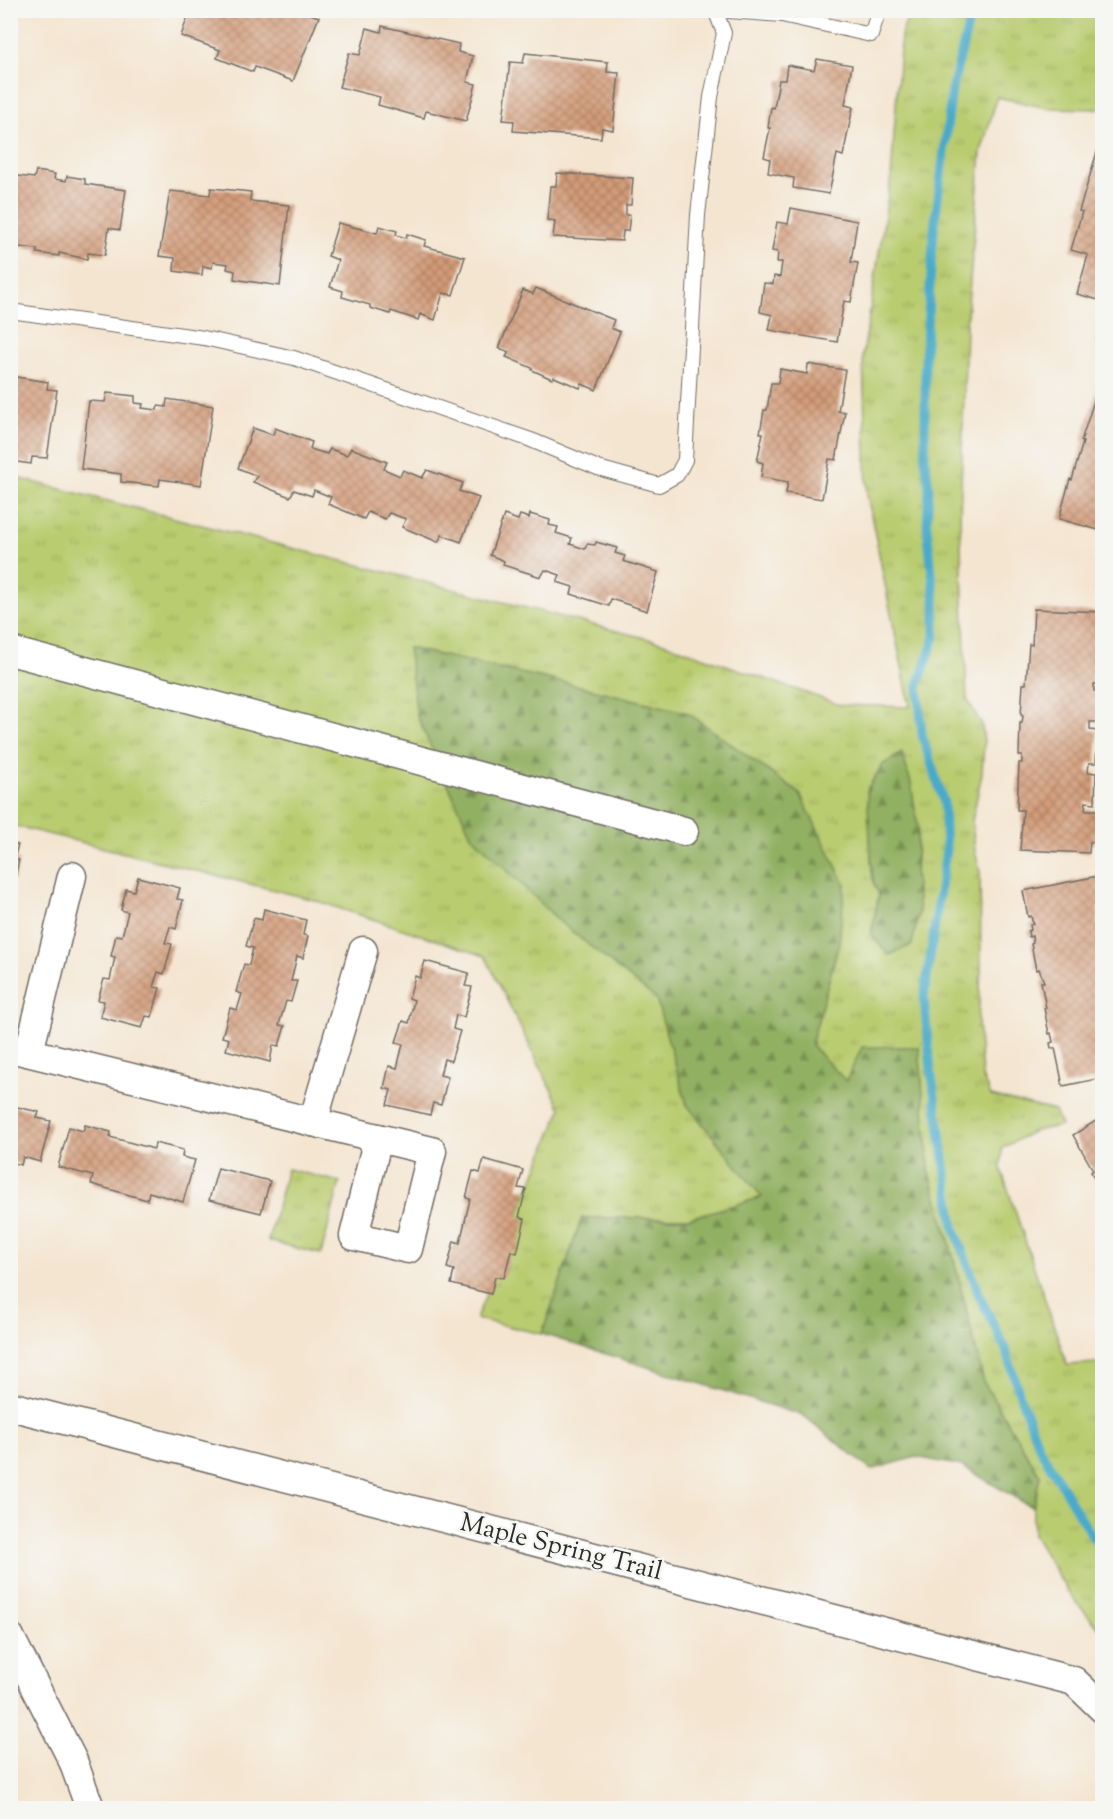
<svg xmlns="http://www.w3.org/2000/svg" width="1113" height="1819" font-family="'Sorts Mill Goudy',serif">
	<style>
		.grass { fill: url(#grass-tufts); stroke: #727c4d; stroke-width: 1.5; fill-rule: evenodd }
		.forest { fill: url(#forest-firs); stroke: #5e6e46; stroke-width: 1.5 }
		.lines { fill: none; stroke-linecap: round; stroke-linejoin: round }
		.stream { stroke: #4aaac9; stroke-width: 9 }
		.building { fill: url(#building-cross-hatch) }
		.service-casing { stroke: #716c65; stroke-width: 16 }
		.minor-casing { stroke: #716c65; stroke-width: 31 }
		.service { stroke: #fff; stroke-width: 14 }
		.minor { stroke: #fff; stroke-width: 28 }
		.labels { text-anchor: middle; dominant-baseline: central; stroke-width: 5; stroke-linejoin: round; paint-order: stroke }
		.street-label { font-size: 26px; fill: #2b2b2b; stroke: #f6f6f2 }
	</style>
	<defs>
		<pattern id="grass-tufts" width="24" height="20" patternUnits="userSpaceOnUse" patternTransform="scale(1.5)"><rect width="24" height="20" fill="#b9cc6f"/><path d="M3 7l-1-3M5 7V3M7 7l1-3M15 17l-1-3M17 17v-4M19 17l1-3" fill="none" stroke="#9faf60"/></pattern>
		<pattern id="forest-firs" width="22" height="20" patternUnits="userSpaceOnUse" patternTransform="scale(1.5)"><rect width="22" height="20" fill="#92b062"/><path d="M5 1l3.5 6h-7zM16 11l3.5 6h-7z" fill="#778f51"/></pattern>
		<pattern id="building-cross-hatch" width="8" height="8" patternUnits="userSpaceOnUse" patternTransform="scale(1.5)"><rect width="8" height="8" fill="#d39b78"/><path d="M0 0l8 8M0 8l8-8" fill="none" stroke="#ab7f63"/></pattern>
	</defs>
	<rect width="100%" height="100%" fill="#f6f6f2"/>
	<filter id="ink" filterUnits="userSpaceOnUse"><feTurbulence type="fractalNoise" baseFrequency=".0167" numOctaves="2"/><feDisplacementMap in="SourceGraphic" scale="12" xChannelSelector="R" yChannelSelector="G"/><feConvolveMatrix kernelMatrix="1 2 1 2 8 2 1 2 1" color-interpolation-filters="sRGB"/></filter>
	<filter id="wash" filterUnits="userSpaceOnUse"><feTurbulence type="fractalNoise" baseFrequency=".008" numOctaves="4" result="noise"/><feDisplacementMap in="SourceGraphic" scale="24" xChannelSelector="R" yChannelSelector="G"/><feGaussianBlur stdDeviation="1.35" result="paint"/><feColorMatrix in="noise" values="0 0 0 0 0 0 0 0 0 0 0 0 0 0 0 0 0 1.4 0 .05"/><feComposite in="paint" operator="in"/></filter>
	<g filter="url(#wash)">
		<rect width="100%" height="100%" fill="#f4e5d0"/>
		<g class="grass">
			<path d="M910,11H1102V109L1047,108L997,97L981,152L966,327L960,521L967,699L982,725L984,743L982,773L972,821L975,851L980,872L981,970L978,1020L982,1076L991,1096L1055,1111L1061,1126L1034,1131L1002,1148L1001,1169L1067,1365L1097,1363L1102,1359V1625L1098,1627L1068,1592L1033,1535V1508L1040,1476L984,1383L951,1248L929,1170L919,1047L846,1082L811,1045L839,943L688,713L579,686L408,648L471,835L559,921L657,999L687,1105L763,1197L690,1218H582L542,1334L476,1319L561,1109L485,956L311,899L11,825L10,476L664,643L840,705L910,707L867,495L863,355L891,177L901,35ZM918,828L915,873L919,911L871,935L879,894L872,871L870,839Z"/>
			<polygon points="287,1169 340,1182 321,1254 268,1241"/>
		</g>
		<g class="forest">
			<polygon points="408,648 579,686 688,713 800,794 845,884 839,943 811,1045 846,1081 862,1047 919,1047 929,1170 951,1248 984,1383 1040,1476 1033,1508 962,1466 916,1457 871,1470 804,1416 542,1334 582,1218 690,1218 762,1197 687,1105 656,999 559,921 471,835 417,716"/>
			<polygon points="902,753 911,783 918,828 915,873 919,911 912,945 889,955 871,935 879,894 875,887 872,871 867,790 882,765"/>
		</g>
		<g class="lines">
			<polyline class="stream" points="972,10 952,89 934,229 925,356 925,458 929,487 927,527 935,601 935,637 918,685 922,735 944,803 946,850 924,998 931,1070 954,1227 979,1295 1006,1350 1022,1402 1040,1449 1093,1538 1102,1547"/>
		</g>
		<g id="blocks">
			<g class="building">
				<polygon points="190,10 305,10 304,12 319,17 293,81 255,67 253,72 217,58 220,50 181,36"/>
				<polygon points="382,26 459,44 458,52 473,56 467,82 476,84 466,121 426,111 424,118 378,105 380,97 339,87 349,53 360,55 367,28 381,32"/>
				<polygon points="525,53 608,62 607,72 619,73 613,130 602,128 601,138 513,131 514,121 503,120 510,62 523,63"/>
				<polygon points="817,59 852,65 845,105 853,107 843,156 837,154 829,194 793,188 794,178 768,173 770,159 764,157 770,128 768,128 771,107 774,108 779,80 785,80 787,65 814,70"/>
				<polygon points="1102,136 1102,301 1077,294 1088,255 1071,250 1082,212 1079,211"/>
				<polygon points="36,171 55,174 54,179 66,181 67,176 85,179 85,184 126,190 120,230 109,228 105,255 88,253 87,259 59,253 59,256 37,253 37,249 10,246 10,175 34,178"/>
				<polygon points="557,173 633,178 631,205 626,205 626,215 630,215 628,231 623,231 622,241 553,237 555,221 547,220 550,186 556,186"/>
				<polygon points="211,188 251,192 250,201 289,205 280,286 234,279 235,271 227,269 228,264 213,262 212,268 203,266 202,275 174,271 175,258 159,256 170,191 210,195"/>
				<polygon points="791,208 857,221 851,262 858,263 851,302 844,301 837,342 769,330 772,315 760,312 764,283 773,284 774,276 780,277 782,262 777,262 778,252 772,251 777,222 788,224"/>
				<polygon points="338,223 377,233 379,226 397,231 396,235 406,238 407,234 426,240 424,246 465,257 453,295 443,293 435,320 420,314 418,320 391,311 390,314 370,308 370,305 342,297 343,291 330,287 338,260 328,256"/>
				<polygon points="536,288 614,320 611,328 620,332 596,390 582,384 580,388 554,377 552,379 532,370 532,368 506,357 509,352 499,348 523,290 533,294"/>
				<polygon points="1102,319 1102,343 1096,341"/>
				<polygon points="808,364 845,370 838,411 845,412 836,460 829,459 822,499 786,493 788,482 761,477 763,463 757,461 763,433 760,433 764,410 767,410 771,383 778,383 780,369 807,374"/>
				<polygon points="10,376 48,382 47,389 57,390 47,458 32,457 31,464 10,461"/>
				<polygon points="1102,376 1102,531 1059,519 1070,479 1072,480 1083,442 1081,441"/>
				<polygon points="107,393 135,396 135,403 143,404 142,408 157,410 158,406 166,407 167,399 213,406 201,485 160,479 159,486 121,482 121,474 81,469 89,401 105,402"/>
				<polygon points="253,428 273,435 275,428 312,442 310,449 327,454 330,449 347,455 351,448 387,462 384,469 400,476 403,470 422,478 427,470 463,483 459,491 479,498 461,542 442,535 438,542 402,527 406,519 389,513 385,519 368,512 364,519 328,504 331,497 314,490 312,496 294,490 290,497 253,482 257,476 238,468"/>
				<polygon points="530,514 550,520 549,525 558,527 556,533 572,538 570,544 585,549 587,544 595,545 596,542 617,548 615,553 625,556 623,561 658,572 647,611 611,599 609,606 571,594 573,587 557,582 560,575 545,570 541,577 503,565 504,561 490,555 504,515 518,520 520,515 529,518"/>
				<polygon points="1034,609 1102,612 1102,642 1100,642 1099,651 1101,651 1100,672 1102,672 1102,684 1094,684 1094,691 1099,691 1098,722 1090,722 1090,730 1098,731 1096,763 1089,763 1088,772 1096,773 1095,803 1086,802 1085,810 1098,810 1095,843 1090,842 1089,853 1020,850 1023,810 1017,810 1019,763 1022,763 1022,756 1019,756 1020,723 1022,723 1023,716 1021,715 1023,684 1026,684 1029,644 1032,645"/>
				<polygon points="10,843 18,845 14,859 19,860 14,881 10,880"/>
				<polygon points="1098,876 1102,900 1102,906 1098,907 1100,918 1097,918 1099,927 1102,927 1102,1078 1063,1086 1055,1048 1051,1048 1050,1043 1053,1042 1051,1033 1049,1034 1044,1008 1046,1008 1041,982 1044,982 1039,969 1036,970 1031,944 1033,943 1032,936 1029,937 1028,931 1031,930 1030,925 1033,924 1031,916 1028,917 1023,891"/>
				<polygon points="138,877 180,888 177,899 183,900 176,929 170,927 165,943 172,944 164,974 158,972 153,987 160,988 152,1017 146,1016 142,1028 100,1017 104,1001 98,1000 104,979 110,980 115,957 111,956 116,935 122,936 128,912 121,910 126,889 134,891"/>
				<polygon points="264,909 306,920 303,935 308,936 303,958 297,956 291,981 297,981 291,1002 286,1001 279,1025 285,1026 279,1046 273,1045 270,1062 226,1050 229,1039 222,1037 230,1008 237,1010 242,994 236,992 244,964 249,965 253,948 246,946 254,918 262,920"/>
				<polygon points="425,961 469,973 465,986 472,987 464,1017 456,1015 453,1029 460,1031 451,1061 444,1059 440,1075 448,1077 441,1105 433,1103 430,1115 387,1105 391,1090 384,1088 389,1066 397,1068 403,1044 396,1042 403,1021 409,1023 414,1000 409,998 415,976 420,978"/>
				<polygon points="13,1106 39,1112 37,1118 51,1121 40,1162 23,1157 21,1165 10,1162 10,1111"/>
				<polygon points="1102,1117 1102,1192 1091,1172 1093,1170 1073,1135"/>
				<polygon points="85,1125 111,1132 110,1137 154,1149 155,1143 183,1150 182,1157 195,1160 183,1202 149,1192 147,1200 91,1184 93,1176 58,1167 69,1127 83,1131"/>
				<polygon points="484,1159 523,1170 518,1188 526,1189 519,1217 525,1219 517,1253 511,1251 504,1278 495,1277 491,1294 451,1284 454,1270 447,1268 454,1241 460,1243 470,1199 466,1198 473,1171 480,1173"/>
				<polygon points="218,1168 270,1181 261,1213 209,1200"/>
			</g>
		</g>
	</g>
	<g filter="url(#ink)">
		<use href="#blocks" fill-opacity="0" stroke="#716c65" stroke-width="1.5"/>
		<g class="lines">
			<g class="service-casing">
				<g id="service">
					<polyline points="717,10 782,15 871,35 879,10"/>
					<polyline points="10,311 204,338 294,358 531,440 598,468 659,485 677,475 685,460 698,215 711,97 724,33 715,10"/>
				</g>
			</g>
			<g class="minor-casing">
				<g id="minor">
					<polyline points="10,651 684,831"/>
					<polyline points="10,1048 378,1138"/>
					<polyline points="29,1052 72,876"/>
					<polyline points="313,1122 363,951"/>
					<polygon points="378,1138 432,1151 408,1249 354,1236"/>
					<polyline points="10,1406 1074,1681 1102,1708"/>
					<polyline points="10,1637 73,1761 90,1808"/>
				</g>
			</g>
			<use href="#service" class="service"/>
			<use href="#minor" class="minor"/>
		</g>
	</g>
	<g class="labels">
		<g class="street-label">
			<text transform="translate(561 1548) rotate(14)">Maple Spring Trail</text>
		</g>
	</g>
	<rect width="1113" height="1819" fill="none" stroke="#f6f6f2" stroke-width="36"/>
</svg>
